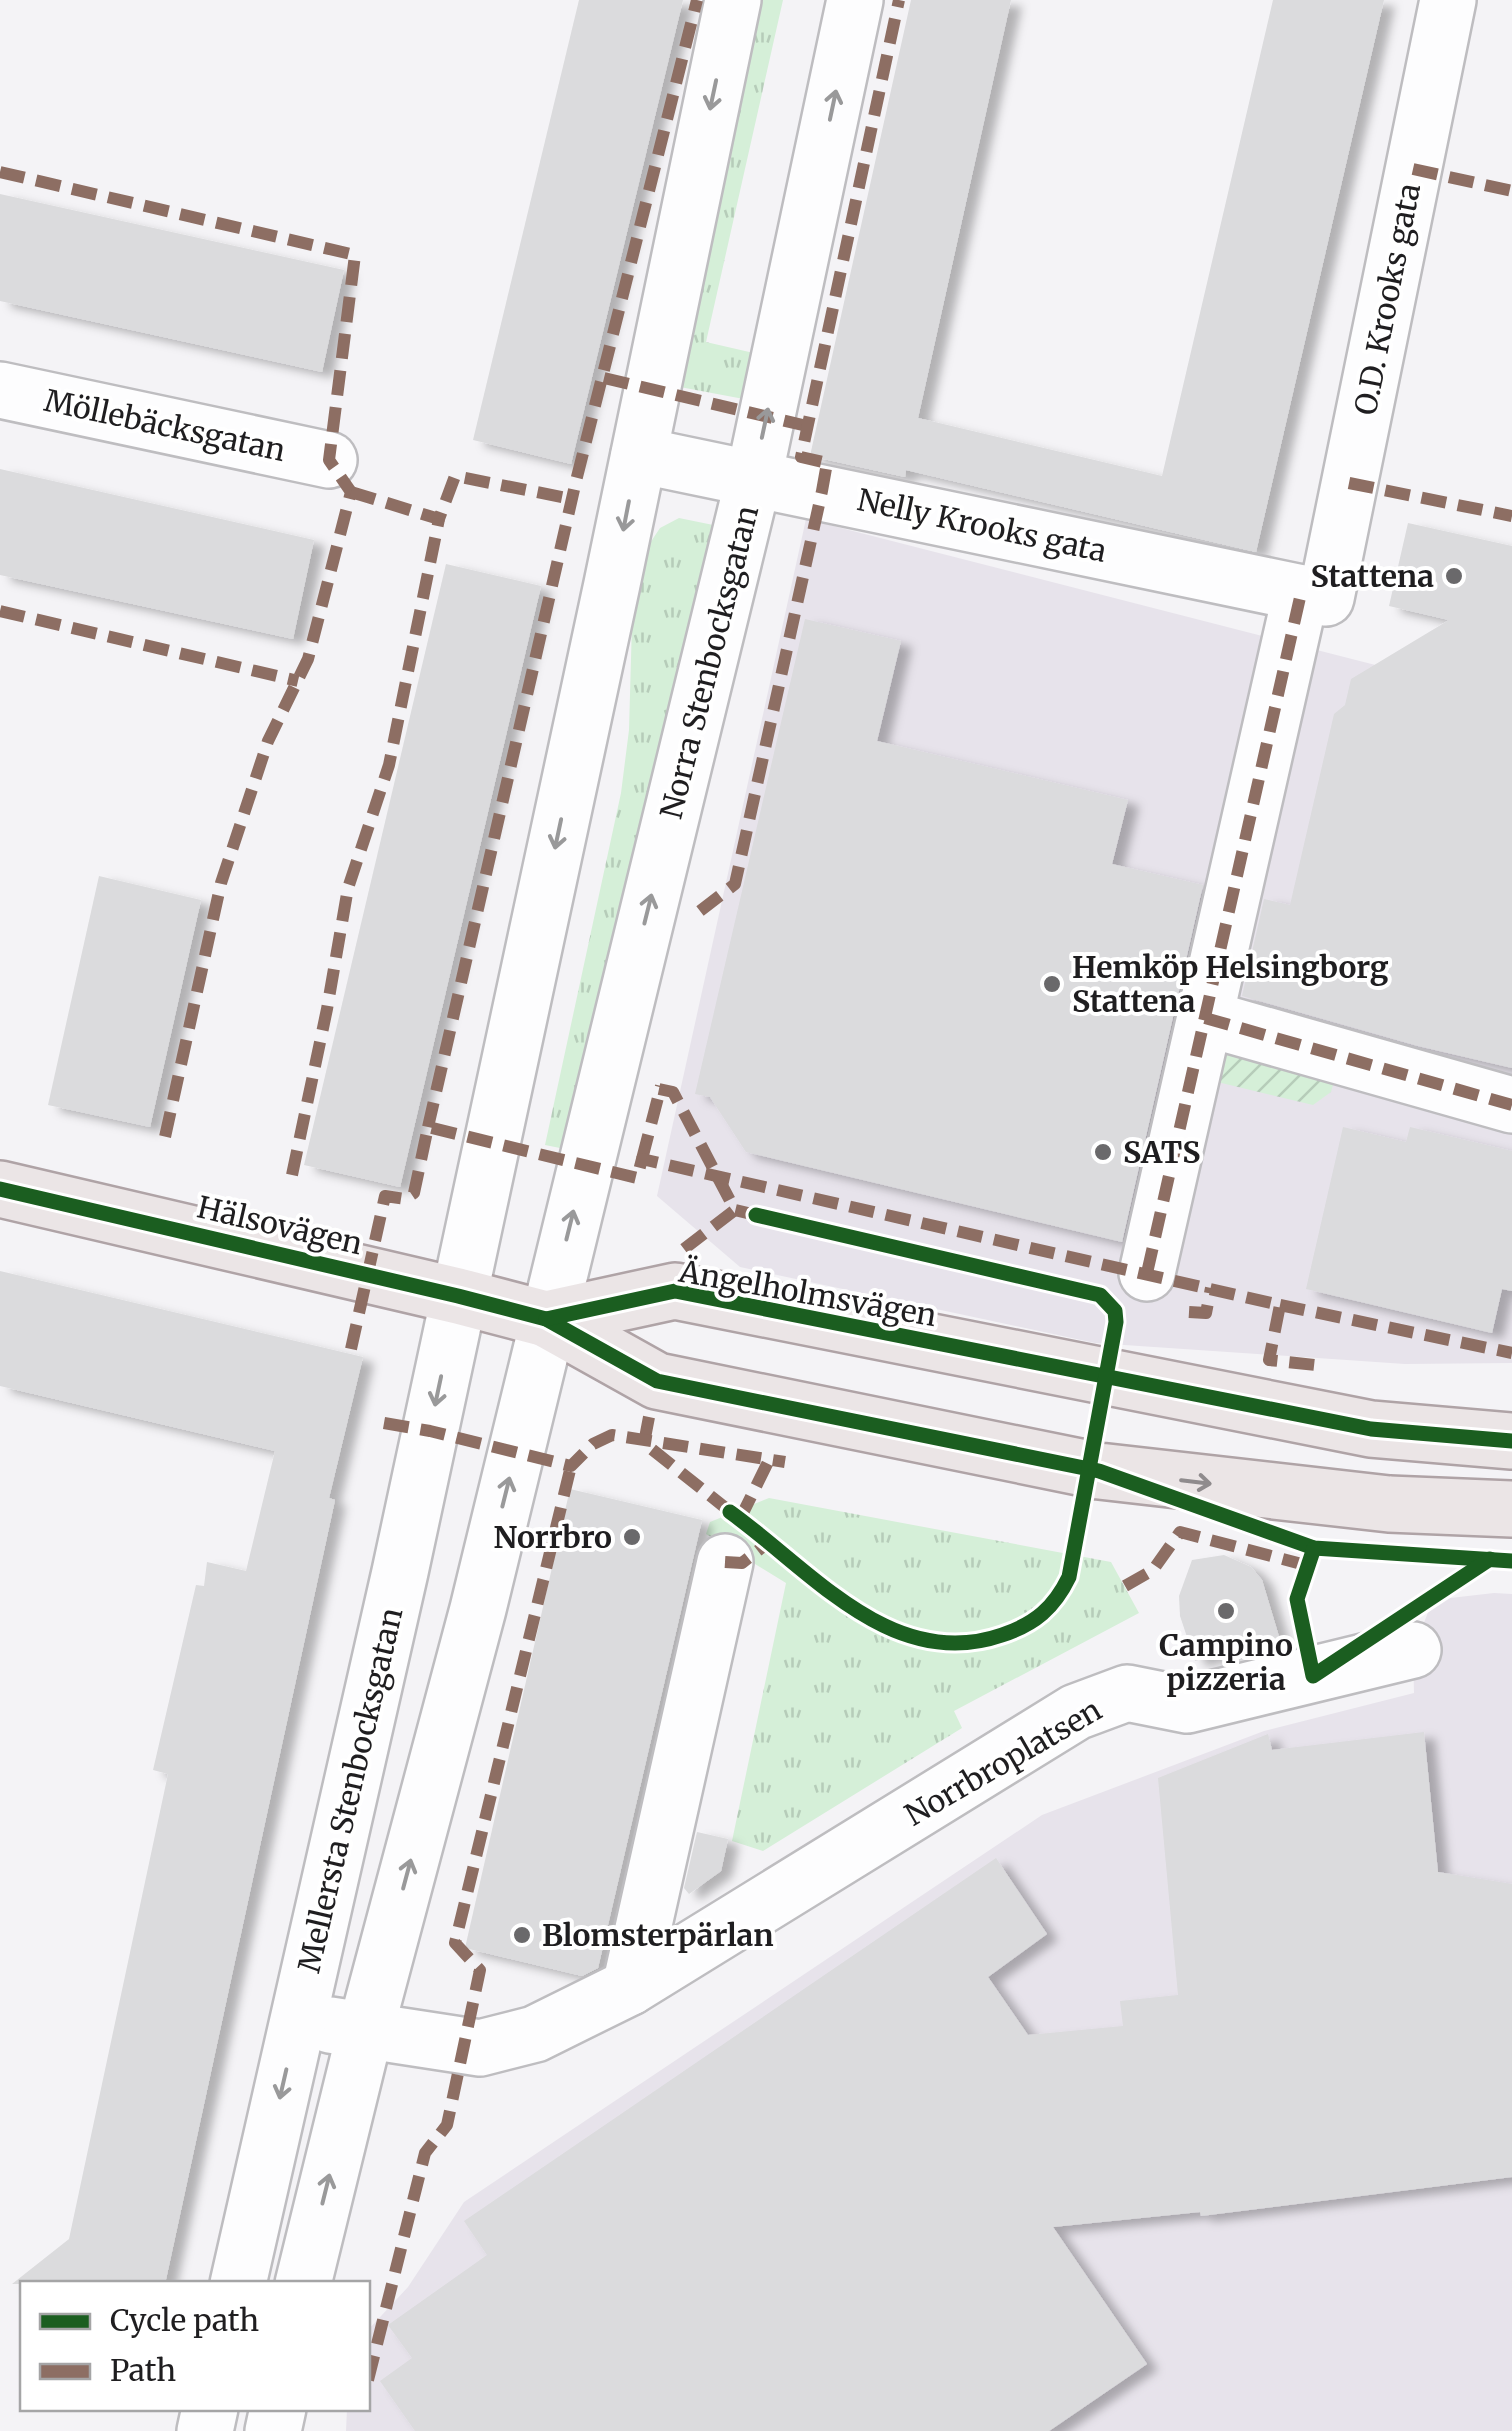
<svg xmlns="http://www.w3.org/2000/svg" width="1512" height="2431" font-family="Merriweather,serif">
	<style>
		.built { fill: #e7e3eb }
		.grass { fill: url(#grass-tufts) }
		.garden { fill: url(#garden-furrows) }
		.building { fill: #dbdbdd; filter: url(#shadow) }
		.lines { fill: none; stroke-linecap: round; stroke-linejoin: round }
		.minor-casing { stroke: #bebdc0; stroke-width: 60 }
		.major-casing { stroke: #afa3a6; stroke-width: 60 }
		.minor { stroke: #fdfdfe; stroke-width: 55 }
		.major { stroke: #ebe5e6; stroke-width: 55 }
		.quiet { stroke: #8d6e63; stroke-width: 12; stroke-dasharray: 25 12; stroke-linecap: butt }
		.cycleway-casing { stroke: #fff; stroke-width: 21 }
		.cycleway { stroke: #1b5e20; stroke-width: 15 }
		.oneway { stroke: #99999a }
		.oneway2 { stroke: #8f8b8d }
		.poi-dot { fill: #6a696b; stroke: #fff; stroke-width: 4 }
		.labels { text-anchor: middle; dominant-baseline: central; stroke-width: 8; stroke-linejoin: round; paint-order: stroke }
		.street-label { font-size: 30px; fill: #1f1e20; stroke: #fff }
		.poi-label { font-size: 30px; font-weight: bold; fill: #1f1e20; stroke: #fff; text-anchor: start }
	</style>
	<defs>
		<pattern id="grass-tufts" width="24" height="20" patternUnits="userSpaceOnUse" patternTransform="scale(2.5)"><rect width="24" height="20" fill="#d5efd8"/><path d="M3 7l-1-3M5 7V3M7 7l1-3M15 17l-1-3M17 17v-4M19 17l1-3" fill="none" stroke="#b6ccb9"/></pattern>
		<pattern id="garden-furrows" width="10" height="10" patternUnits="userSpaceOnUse" patternTransform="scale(2.5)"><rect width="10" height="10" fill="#d5efd8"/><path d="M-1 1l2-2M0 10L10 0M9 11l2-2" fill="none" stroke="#b6ccb9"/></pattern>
		<filter id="shadow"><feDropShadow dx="11" dy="6" stdDeviation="5" flood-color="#0004"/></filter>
	</defs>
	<rect width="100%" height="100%" fill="#f4f3f6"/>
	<g class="built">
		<polygon points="806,519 1512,700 1512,1363 1405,1364 1095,1343 740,1267 657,1196"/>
		<polygon points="1494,1593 1512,1594 1512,2431 346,2431 347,2409 368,2408 368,2330 408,2287 464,2202 1042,1815 1264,1731 1414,1693 1413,1650 1433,1600"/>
	</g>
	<g class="grass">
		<polygon points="748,0 783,0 706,342 758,354 749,400 664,384"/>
		<polygon points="679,518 723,527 565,1149 545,1145 621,793 629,730 632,623 643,564 650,543 660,528"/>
		<polygon points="769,1498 1111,1562 1139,1613 954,1711 962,1728 763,1851 732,1841 786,1583 706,1534 710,1522"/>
	</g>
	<polygon class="garden" points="1213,1048 1336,1074 1331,1092 1313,1105 1205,1079"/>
	<g class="building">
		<polygon points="579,0 683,0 571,464 473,440"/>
		<polygon points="911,0 1011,0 918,418 1162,476 1273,0 1384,0 1256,552 906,470 905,477 810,456"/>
		<polygon points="0,194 344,270 322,372 0,301"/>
		<polygon points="0,469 314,540 293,639 0,575"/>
		<polygon points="1408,523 1512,546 1512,1068 1418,1046 1242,996 1264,899 1290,905 1334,714 1345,705 1351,679 1449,620 1389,606"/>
		<polygon points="446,564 541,586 400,1187 304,1165"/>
		<polygon points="805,619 901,641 877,741 1128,800 1112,864 1203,885 1122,1242 746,1152 710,1097 695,1094"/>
		<polygon points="99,876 201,900 150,1127 48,1105"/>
		<polygon points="1343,1127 1406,1142 1410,1127 1512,1151 1512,1291 1502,1289 1492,1333 1306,1289"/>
		<polygon points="0,1271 363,1357 329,1498 335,1500 165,2284 12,2284 69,2239 168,1774 153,1770 196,1585 204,1586 207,1562 246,1571 275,1451 0,1386"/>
		<polygon points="570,1489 702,1520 598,1968 582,1976 465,1948"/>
		<polygon points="1224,1555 1251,1567 1262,1580 1280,1640 1195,1661 1180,1616 1179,1596 1192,1560"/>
		<polygon points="1424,1732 1438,1872 1512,1884 1512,2177 1201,2216 1200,2212 1053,2227 1147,2364 1049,2431 415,2431 380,2381 412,2358 388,2325 487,2255 464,2221 996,1858 1047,1934 988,1977 1028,2035 1123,2026 1120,2001 1178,1995 1158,1778 1268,1734 1272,1750"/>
		<polygon points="697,1832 728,1839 721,1871 689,1894 684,1888"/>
	</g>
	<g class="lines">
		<g class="minor-casing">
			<g id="minor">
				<polyline points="0,390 329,460"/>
				<polyline points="639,455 1326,598 1448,0"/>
				<polyline points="1205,1018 1512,1105"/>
				<polyline points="1147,1273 1301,593"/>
				<polyline points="630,1987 725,1562"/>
				<polyline points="330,2025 480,2048 535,2034 630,1987 1076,1712 1127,1693 1187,1705 1413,1650"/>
				<polyline points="238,2284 400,1572 612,584 733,0"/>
				<polyline points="303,2284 365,2032 478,1609 754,477 855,0"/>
				<polyline points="205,2431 210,2408"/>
				<polyline points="273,2431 278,2408"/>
			</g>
		</g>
		<g class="major-casing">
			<g id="major">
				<polyline points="0,1189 458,1296 546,1319 657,1381 1099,1471 1389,1504 1512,1509"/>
				<polyline points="546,1319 675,1291 1371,1429 1512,1441"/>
			</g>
		</g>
		<use href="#minor" class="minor"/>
		<use href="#major" class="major"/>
		<g class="quiet">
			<polyline points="1413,169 1512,191"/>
			<polyline points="0,172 355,255 329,460 351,492 308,659 268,741 221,883 163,1146"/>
			<polyline points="604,378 807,426"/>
			<polyline points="1349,483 1512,516"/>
			<polyline points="351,492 439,519 455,476 572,499"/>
			<polyline points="0,611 298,681"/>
			<polyline points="700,911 735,884 822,491 827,463 801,457 899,0"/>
			<polyline points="1205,1018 1512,1105"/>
			<polyline points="659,1089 673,1092 735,1210 764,1217"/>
			<polyline points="428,1127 576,481 697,0"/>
			<polyline points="642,1159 661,1086"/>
			<polyline points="292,1175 327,1009 348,888 389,765 439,519"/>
			<polyline points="684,1249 735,1210 738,1202"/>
			<polyline points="1147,1273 1301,593"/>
			<polyline points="1280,1305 1512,1353"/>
			<polyline points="1189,1312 1206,1313 1211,1288"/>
			<polyline points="351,1349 385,1196 405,1199 414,1193 428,1127 637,1178 642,1159 1280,1305 1269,1360 1315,1365"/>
			<polyline points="649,1417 644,1443 737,1517"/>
			<polyline points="384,1423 430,1431 571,1466 593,1444 612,1435 785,1462"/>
			<polyline points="740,1519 769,1460"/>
			<polyline points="725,1562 742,1563 769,1542"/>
			<polyline points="1125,1586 1153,1570 1180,1532 1309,1566"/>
			<polyline points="368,2380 425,2153 447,2125 480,1970 455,1943 571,1466"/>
		</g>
		<g class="cycleway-casing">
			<g id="cycleway">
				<polyline points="0,1189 458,1296 546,1319 657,1381 1099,1471 1314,1548 1512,1561"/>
				<polyline points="546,1319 675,1291 1371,1429 1512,1441"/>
				<path d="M730,1512C810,1569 892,1673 1002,1635C1035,1624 1054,1608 1069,1577L1116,1322L1115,1311L1100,1295L756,1215"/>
				<polyline points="1314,1548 1297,1599 1313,1676 1490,1559"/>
			</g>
		</g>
		<use href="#cycleway" class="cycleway"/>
	</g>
	<defs><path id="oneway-shaft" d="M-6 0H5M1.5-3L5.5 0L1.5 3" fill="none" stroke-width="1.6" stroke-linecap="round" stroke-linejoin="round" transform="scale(2.5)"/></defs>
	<g class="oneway">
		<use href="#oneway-shaft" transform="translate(713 95) rotate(102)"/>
		<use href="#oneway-shaft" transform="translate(833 105) rotate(-78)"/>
		<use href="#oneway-shaft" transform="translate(765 423) rotate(-78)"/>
		<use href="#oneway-shaft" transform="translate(626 516) rotate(101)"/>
		<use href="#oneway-shaft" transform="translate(558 834) rotate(102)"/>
		<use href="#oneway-shaft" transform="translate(648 909) rotate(-76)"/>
		<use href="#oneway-shaft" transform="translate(570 1225) rotate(-76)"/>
		<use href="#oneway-shaft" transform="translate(438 1391) rotate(102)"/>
		<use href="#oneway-shaft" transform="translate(506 1492) rotate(-76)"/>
		<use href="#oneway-shaft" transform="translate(407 1874) rotate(-75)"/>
		<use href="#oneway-shaft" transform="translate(283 2084) rotate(103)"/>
		<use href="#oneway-shaft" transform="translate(326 2189) rotate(-76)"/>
	</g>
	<use class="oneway2" href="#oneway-shaft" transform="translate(1196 1482) rotate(7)"/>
	<g class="poi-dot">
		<circle cx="1454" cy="576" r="10"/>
		<circle cx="1052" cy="984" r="10"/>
		<circle cx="1103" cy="1152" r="10"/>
		<circle cx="632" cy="1537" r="10"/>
		<circle cx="1226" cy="1611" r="10"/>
		<circle cx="522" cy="1935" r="10"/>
	</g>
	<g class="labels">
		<g class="street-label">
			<text transform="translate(1387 299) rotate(-79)">O.D. Krooks gata</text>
			<text transform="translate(165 425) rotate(12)">Möllebäcksgatan</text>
			<text transform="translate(982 525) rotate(12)">Nelly Krooks gata</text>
			<text transform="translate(709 662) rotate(-76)">Norra Stenbocksgatan</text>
			<text transform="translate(280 1225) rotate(13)">Hälsovägen</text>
			<text transform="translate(808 1293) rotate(10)">Ängelholmsvägen</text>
			<text transform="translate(1003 1762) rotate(-30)">Norrbroplatsen</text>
			<text transform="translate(350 1790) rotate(-77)">Mellersta Stenbocksgatan</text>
		</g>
		<g class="poi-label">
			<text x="1434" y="576" text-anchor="end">Stattena</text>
			<text x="1072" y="967">Hemköp Helsingborg<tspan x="1072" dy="34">Stattena</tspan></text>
			<text x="1123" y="1152">SATS</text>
			<text x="612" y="1537" text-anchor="end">Norrbro</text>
			<text x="1226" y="1645" text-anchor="middle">Campino<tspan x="1226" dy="34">pizzeria</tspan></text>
			<text x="542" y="1935">Blomsterpärlan</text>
		</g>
	</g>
	<rect x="20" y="2281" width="350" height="130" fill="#ffffff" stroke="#a5a5a6" stroke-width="2.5"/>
	<rect x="40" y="2314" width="50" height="15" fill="#1b5e20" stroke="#a5a5a6" stroke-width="2.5"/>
	<text x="110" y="2331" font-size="30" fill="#1f1e20">Cycle path</text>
	<rect x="40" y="2364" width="50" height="15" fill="#8d6e63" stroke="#a5a5a6" stroke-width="2.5"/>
	<text x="110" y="2381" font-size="30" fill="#1f1e20">Path</text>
</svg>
